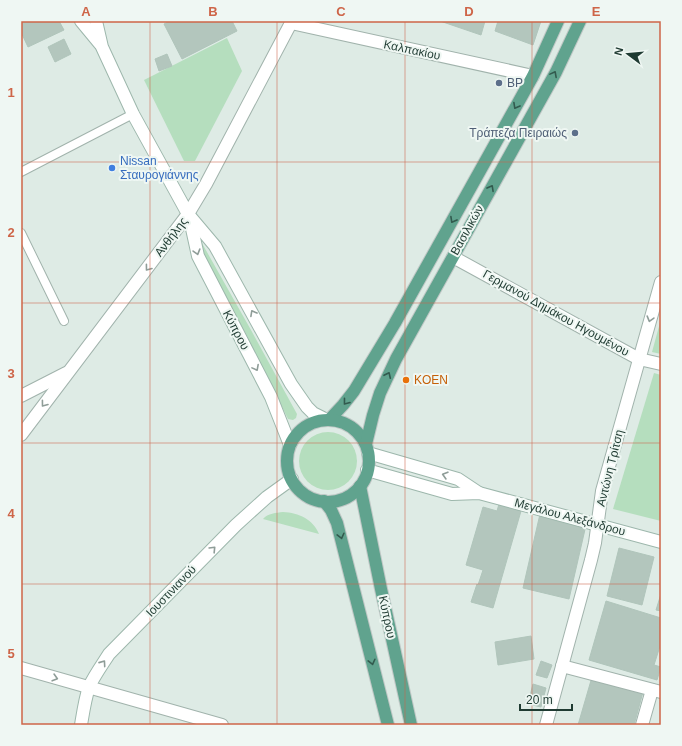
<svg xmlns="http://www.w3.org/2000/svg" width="682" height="746" font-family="Helvetica,sans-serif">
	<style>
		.green { fill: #b5debe }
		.building { fill: #b3c6bd; stroke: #b0c5bb }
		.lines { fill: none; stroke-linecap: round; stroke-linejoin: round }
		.lane-casing { stroke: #a1b3ac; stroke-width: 10 }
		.street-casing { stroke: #a1b3ac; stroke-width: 14 }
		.secondary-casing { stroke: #9db7ac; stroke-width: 14 }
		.primary-casing { stroke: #c0c8c6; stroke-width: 14 }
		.lane { stroke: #fff; stroke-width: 8 }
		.street { stroke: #fff; stroke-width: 12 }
		.secondary { stroke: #fff; stroke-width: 12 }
		.primary { stroke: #60a38e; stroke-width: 12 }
		.oneway { stroke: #325a4e }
		.oneway2 { stroke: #8f9d98 }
		.grid { fill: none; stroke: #ce6548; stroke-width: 1; stroke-opacity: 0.55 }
		.service-dot { fill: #5c6f8a; stroke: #eff7f3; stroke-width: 1.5 }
		.shop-dot { fill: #3f7fe0; stroke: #eff7f3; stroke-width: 1.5 }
		.food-dot { fill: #e8710a; stroke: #eff7f3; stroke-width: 1.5 }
		.labels { text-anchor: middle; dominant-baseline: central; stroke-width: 4; stroke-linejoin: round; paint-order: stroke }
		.street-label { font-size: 12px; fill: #1f3b32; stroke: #eff7f3 }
		.service-label { font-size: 12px; fill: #4e5e75; stroke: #eff7f3; text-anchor: start }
		.shop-label { font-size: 12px; fill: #366cbe; stroke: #eff7f3; text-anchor: start }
		.food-label { font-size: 12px; fill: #c56008; stroke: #eff7f3; text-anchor: start }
		.neatline { fill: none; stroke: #ce6548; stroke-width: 1.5 }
		.grid-label { font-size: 13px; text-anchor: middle; font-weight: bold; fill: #ce6548 }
	</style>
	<rect width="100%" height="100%" fill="#deebe5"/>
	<g class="green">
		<polygon points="227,38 242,71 195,161 184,161 144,80"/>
		<polygon points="202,243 203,245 251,330 297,414 296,418 293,420 288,419 245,332 199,247 200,244"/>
		<polygon points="661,319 661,354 652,352"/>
		<polygon points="654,373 661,375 661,521 613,509"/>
		<circle cx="328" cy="461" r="29"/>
		<path d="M283,512C299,513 313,519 319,534L263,519C268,513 276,513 283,512Z"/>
	</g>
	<g class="building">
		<polygon points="23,21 59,21 64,30 28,47 21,32 21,22"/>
		<polygon points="170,21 232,21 237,31 182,59 164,24"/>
		<polygon points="440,21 485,21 481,35"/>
		<polygon points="498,21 541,21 533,45 495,31"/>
		<polygon points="64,39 71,54 55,62 48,47"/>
		<polygon points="167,54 172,66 159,71 155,59"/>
		<polygon points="499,504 521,511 493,608 471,602 477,584 478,585 483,570 466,565 483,507 497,511"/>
		<polygon points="540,514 586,525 569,599 523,588"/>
		<polygon points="619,548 654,557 642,605 607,596"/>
		<polygon points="661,594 661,611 656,610"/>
		<polygon points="606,601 661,618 661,643 654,665 661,667 657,680 589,660"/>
		<polygon points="531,636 534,659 498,665 495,642"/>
		<polygon points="541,661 552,665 547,678 536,675"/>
		<polygon points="592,677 643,692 634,725 578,725"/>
		<polygon points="533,684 546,688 541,707 528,704"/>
	</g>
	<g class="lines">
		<g class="lane-casing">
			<g id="lane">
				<polyline points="21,172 133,114"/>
				<polyline points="21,233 64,321"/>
			</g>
		</g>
		<g class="street-casing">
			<g id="street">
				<polyline points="291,23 533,76"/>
				<polyline points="453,257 639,359 661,364"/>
				<polyline points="21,396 66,373"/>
				<polyline points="21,435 188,214 206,184 292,21"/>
				<polyline points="562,666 661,692"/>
				<polyline points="21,668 222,725"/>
				<polyline points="546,725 591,560 595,543 602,491 661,282"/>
				<polyline points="642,725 652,690"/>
			</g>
		</g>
		<g class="secondary-casing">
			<g id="secondary">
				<polyline points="81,21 100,44"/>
				<polyline points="96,21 102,47 133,114 188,214 215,246 291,384 307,407 313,413 327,420"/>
				<polyline points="189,215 198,256 271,397 290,445"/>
				<polyline points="368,453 458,479 479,493"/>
				<polyline points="367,470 452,494 479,493 661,542"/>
				<path d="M81,725C83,713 85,699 89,687C94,676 102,665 109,654L236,525L267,497L292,479"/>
			</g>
		</g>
		<g class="primary-casing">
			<g id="primary">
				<polyline points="329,420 343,405 354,391 395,323 533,76 558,21"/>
				<circle cx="328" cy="461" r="41"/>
				<polyline points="366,444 373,415 380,393 396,359 556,72 580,21"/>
				<polyline points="360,486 381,589 411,725"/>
				<polyline points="324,501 331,510 337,523 388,725"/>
			</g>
		</g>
		<use href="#lane" class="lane"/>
		<use href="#street" class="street"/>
		<use href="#secondary" class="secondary"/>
		<use href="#primary" class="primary"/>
	</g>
	<defs><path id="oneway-chevron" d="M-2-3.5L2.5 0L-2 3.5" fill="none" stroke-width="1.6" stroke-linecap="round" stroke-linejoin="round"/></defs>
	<g class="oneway">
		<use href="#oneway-chevron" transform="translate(554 74) rotate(-62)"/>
		<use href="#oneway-chevron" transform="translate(516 106) rotate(119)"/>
		<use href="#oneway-chevron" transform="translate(491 188) rotate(-61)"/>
		<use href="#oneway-chevron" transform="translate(453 220) rotate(119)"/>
		<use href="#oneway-chevron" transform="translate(388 375) rotate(-65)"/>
		<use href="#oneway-chevron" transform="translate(346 402) rotate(128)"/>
		<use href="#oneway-chevron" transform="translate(341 536) rotate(76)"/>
		<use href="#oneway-chevron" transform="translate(372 662) rotate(76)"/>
	</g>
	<g class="oneway2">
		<use href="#oneway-chevron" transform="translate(197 252) rotate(74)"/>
		<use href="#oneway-chevron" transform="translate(148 268) rotate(127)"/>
		<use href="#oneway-chevron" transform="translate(253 313) rotate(-119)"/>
		<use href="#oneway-chevron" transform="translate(650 319) rotate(106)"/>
		<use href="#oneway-chevron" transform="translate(256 368) rotate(62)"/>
		<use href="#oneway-chevron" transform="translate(44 404) rotate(127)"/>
		<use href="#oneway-chevron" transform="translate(445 475) rotate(-164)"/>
		<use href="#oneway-chevron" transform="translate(213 549) rotate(-46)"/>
		<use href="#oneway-chevron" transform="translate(103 663) rotate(-55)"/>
		<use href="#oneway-chevron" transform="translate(55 678) rotate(16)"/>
	</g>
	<path class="grid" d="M150,21V725M277,21V725M405,21V725M532,21V725M21,162H661M21,303H661M21,443H661M21,584H661"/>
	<g class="service-dot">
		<circle cx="499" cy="83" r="4"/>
		<circle cx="575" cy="133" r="4"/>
	</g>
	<circle class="shop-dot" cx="112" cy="168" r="4"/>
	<circle class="food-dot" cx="406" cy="380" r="4"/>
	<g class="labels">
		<g class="street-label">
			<text transform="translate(412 50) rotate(12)">Καλπακίου</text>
			<text transform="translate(467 230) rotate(-61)">Βασιλικών</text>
			<text transform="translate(171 237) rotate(-53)">Ανθήλης</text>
			<text transform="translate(556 313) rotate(29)">Γερμανού Δημάκου Ηγουμένου</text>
			<text transform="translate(236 330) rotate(62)">Κύπρου</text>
			<text transform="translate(610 468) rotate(-76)">Αντώνη Τρίτση</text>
			<text transform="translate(570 517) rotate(15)">Μεγάλου Αλεξάνδρου</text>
			<text transform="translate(171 591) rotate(-46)">Ιουστινιανού</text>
			<text transform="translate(387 617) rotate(78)">Κύπρου</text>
		</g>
		<g class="service-label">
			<text x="507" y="83">BP</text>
			<text x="567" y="133" text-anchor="end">Τράπεζα Πειραιώς</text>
		</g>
		<g class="shop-label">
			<text x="120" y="161">Nissan<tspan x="120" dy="14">Σταυρογιάννης</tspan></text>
		</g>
		<g class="food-label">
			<text x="414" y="380">KOEN</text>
		</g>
	</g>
	<rect width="682" height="746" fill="none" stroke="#eff7f3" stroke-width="44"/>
	<g transform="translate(628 54) rotate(286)" stroke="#eff7f3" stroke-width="3" paint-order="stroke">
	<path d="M0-3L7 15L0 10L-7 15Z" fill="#1f3b32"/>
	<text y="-6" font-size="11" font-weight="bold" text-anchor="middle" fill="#1f3b32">N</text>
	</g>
	<path d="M520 704v6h52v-6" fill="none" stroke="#1f3b32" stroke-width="2"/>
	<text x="526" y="704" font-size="12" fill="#1f3b32" stroke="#eff7f3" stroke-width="3" paint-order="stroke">20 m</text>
	<rect x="22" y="22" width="638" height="702" class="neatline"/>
	<g class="grid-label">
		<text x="86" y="16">A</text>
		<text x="213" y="16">B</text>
		<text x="341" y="16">C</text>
		<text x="469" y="16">D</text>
		<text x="596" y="16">E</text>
		<text x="11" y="97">1</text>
		<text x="11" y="237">2</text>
		<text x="11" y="378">3</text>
		<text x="11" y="518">4</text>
		<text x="11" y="658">5</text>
	</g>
</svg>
